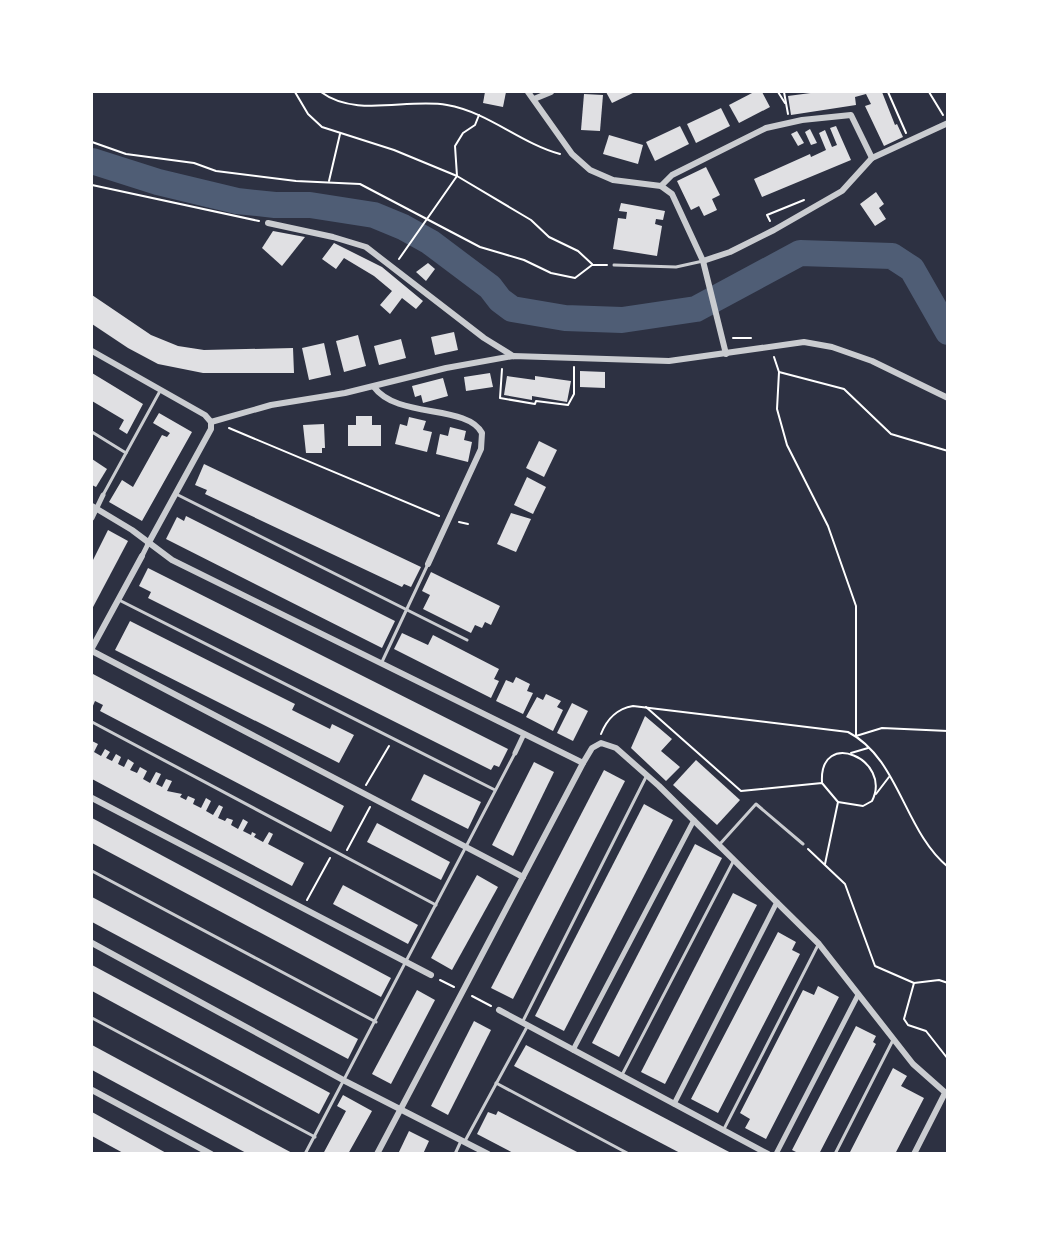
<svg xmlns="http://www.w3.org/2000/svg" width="1039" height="1245" font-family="Mulish,sans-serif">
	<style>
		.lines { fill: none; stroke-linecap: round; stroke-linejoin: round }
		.river { stroke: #4f5d75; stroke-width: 26 }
		.building { fill: #e0e0e3 }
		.path { stroke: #fff; stroke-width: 2 }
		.service { stroke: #caccd0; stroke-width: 3 }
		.pedestrian { stroke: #caccd0; stroke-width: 5 }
		.minor { stroke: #caccd0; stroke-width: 6 }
	</style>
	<rect width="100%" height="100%" fill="#2d3142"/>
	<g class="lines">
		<polyline class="river" points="92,161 158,182 237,201 275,205 310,205 374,215 403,227 430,242 490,287 500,300 512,309 565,318 622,320 696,309 800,253 892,256 912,269 948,332"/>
	</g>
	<g class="building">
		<polygon points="485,92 506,92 503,107 483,103"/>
		<polygon points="606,92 635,92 612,103"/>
		<polygon points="754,92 762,92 770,107 739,123 729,105"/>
		<polygon points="818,92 882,92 895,125 897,124 903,137 884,146 865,106 871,104 866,94 855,97 856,105 791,115 788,96"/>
		<polygon points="584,94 603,95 600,131 581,130"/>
		<polygon points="721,108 730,126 696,143 687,124"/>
		<polygon points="680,126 689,144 655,161 646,142"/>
		<polygon points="836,126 851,160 762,197 754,179 810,154 811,157 826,150 819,133 825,130 832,147 837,145 830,128"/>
		<polygon points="810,129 817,143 811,145 805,132"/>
		<polygon points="797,131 804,143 798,146 791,134"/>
		<polygon points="609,135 643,145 638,164 603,154"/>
		<polygon points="706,167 720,195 712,199 717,210 704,216 699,206 691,210 677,181"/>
		<polygon points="876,192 884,204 879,208 886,219 875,226 860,204"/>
		<polygon points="621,203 665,211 663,220 656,219 655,224 662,226 657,256 613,249 618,218 626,219 627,212 619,211"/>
		<polygon points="273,231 305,237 282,266 262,248"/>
		<polygon points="334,243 382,267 423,301 416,309 402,298 390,314 380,305 392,291 374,276 344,258 336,269 322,259"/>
		<polygon points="428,263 435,269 426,281 416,272"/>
		<polygon points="92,295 151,335 178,346 204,350 293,348 294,373 203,373 158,364 128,348 92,324"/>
		<polygon points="454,332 458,350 435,355 431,337"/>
		<polygon points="358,335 366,366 344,372 336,341"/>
		<polygon points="401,339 406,358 379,365 374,346"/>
		<polygon points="324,343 331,375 309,380 302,348"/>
		<polygon points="580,371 605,372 605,388 580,387"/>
		<polygon points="92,373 143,404 127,434 119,429 124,420 92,401"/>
		<polygon points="490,373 493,387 466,391 464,377"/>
		<polygon points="507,376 535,380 535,376 571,381 567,402 532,396 532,400 504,395"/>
		<polygon points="443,378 448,396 423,403 421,395 415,397 412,386"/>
		<polygon points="159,413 192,432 142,521 109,502 122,480 133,487 162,435 167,437 170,433 153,423"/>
		<polygon points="356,416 372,416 372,425 381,425 381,446 348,446 348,425 356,425"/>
		<polygon points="409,417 426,421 423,430 432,432 427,452 395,444 400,424 407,426"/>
		<polygon points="324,424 325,448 322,448 322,453 306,453 303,425"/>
		<polygon points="450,427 466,431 464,440 472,442 468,462 436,454 440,434 448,436"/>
		<polygon points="539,441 557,450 544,477 526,468"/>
		<polygon points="92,459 107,469 96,487 92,485"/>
		<polygon points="204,464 421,567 411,587 404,584 402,587 205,494 207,490 195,485"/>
		<polygon points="527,477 546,487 533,514 514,505"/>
		<polygon points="511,513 531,519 516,552 497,544"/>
		<polygon points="186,516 395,621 382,648 166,539 177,517 184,521"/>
		<polygon points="108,530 128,541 92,609 92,562"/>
		<polygon points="148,568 508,749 499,767 494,765 491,770 148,598 151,592 139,586"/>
		<polygon points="431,572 500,606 491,625 485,622 482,628 475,625 471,633 423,609 430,595 422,591"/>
		<polygon points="130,621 295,704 292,710 330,729 332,724 354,735 339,763 115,650"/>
		<polygon points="402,633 428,645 433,635 499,669 494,679 499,681 491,698 394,649"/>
		<polygon points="93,674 344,806 331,832 100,711 103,705 95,701 92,708"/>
		<polygon points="516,677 530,684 527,691 533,693 523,714 496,701 506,680 513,683"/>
		<polygon points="546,694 561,701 557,707 563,710 553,731 526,717 537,697 543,700"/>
		<polygon points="572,703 588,711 573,741 557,733"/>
		<polygon points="645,716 672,739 661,751 680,767 666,781 631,748"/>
		<polygon points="92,741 98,744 94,752 101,756 105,749 110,752 106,758 112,761 116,754 121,757 118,764 124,767 128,759 134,763 130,770 137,773 140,767 147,771 143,779 150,783 156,772 161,774 156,784 162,787 166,779 172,781 167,791 182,794 180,797 186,800 188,796 195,799 193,804 201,808 206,798 211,801 206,811 213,815 219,805 223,807 218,818 225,821 227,818 233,820 231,825 238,829 243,819 248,822 243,831 251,835 252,832 256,834 254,837 263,842 269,832 273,834 268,844 304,863 292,886 92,779"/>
		<polygon points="696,760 740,800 717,825 673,785"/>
		<polygon points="534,762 554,772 513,856 492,845"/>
		<polygon points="604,770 625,781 513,999 491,988"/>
		<polygon points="424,774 481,802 468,829 411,800"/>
		<polygon points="644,804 673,820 564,1031 535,1016"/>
		<polygon points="92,818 391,978 381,997 92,843"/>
		<polygon points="377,823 450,862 441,880 367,842"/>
		<polygon points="695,844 722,858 619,1057 592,1043"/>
		<polygon points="477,875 498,887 452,970 431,958"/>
		<polygon points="343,885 418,925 408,944 333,904"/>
		<polygon points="733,893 757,905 665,1084 641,1072"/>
		<polygon points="92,897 358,1039 348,1059 92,922"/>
		<polygon points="778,932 796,942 792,950 800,954 718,1113 691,1099"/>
		<polygon points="92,965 330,1093 319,1114 92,991"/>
		<polygon points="818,986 839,997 766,1139 745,1128 750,1119 740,1113 803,990 814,995"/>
		<polygon points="417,990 435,1000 391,1084 372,1074"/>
		<polygon points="474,1021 491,1030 448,1115 431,1106"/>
		<polygon points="856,1026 876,1036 873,1042 876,1044 819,1154 800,1154 792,1150"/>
		<polygon points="92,1045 294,1154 248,1154 92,1070"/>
		<polygon points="526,1045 733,1154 682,1154 514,1066"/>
		<polygon points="893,1068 907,1076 901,1086 924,1098 895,1154 849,1154"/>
		<polygon points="343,1095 372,1111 348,1154 323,1154 346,1111 337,1106"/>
		<polygon points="498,1111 581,1154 515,1154 477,1134 488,1112 496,1115"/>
		<polygon points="92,1112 168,1154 125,1154 92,1136"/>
		<polygon points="409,1131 429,1141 423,1154 398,1154"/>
	</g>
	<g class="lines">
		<g class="path">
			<polyline points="295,92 308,114 322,127 394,150 457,176 531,220 549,237 578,251 592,264"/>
			<path d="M321,92C356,118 407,98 447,105C488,112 520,143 560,154"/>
			<polyline points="778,92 785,103"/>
			<polyline points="784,92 788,114"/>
			<polyline points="888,92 906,133"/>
			<polyline points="929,92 943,115"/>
			<polyline points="92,142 126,154 194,163 216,171 296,181 360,184 480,247 524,260 551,273 575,278 592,265 607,265"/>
			<polyline points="329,181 340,134"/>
			<polyline points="92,185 259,221"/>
			<polyline points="770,221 767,215 804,200"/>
			<polyline points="399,259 457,176 455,146 463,133 475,125 479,115"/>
			<polyline points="733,338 751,338"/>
			<polyline points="774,357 779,372 844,389 891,434 948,451"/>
			<polyline points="502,369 500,398 535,404 536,401 568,405 574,394 574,367"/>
			<polyline points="779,372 777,409 787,445 828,526 856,606 856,736 882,728 948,731"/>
			<polyline points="229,428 439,516"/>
			<polyline points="459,522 468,524"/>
			<polyline points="646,707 741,791 822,783 838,802 825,864"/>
			<path d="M601,734C607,719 616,709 633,706L848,732C899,758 904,831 948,867"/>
			<polyline points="851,753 868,748"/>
			<path d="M822,782C819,728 893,759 872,801L863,806L838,802"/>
			<polyline points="366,785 389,746"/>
			<polyline points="876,794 889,777"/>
			<polyline points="808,849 845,884 875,966 914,983 939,980 948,983"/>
			<polyline points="347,850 370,807"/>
			<polyline points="307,900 330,858"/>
			<polyline points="440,980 454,987"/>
			<polyline points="914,983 904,1019 908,1025 926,1031 948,1059"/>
			<polyline points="472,996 491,1006"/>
		</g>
		<g class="service">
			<polyline points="614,265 676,267 703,261"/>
			<polyline points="92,432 126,453"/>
			<polyline points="176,494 467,640"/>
			<polyline points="103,495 160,391"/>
			<polyline points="119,600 495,790"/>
			<polyline points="381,664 428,564"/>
			<polyline points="92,722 436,905"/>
			<polyline points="719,845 756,804 803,844"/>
			<polyline points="92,871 376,1022"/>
			<polyline points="92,1018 315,1137"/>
			<polyline points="523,1021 647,775"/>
			<polyline points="622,1075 734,860"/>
			<polyline points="496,1083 629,1154"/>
			<polyline points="724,1129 818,945"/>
			<polyline points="465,1141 528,1025"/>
			<polyline points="305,1154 515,753"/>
			<polyline points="455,1154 461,1141"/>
			<polyline points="835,1154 893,1040"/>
		</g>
		<g class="pedestrian">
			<polyline points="92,518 103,495"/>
			<polyline points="142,556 148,544"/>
			<polyline points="515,753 524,734"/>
			<polyline points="573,1050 694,820"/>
			<polyline points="674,1104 777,902"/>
			<polyline points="776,1154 858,995"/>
		</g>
		<g class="minor">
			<polyline points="528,92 572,154 590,170 613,180 661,186 672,194 703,261 726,354"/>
			<polyline points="534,99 551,92"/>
			<polyline points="661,186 672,175 766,128 802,120 851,115 872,158"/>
			<polyline points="268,223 333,237 366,247 484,338 513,356"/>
			<polyline points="703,261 730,252 774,230 842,191 872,158 948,123"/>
			<polyline points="92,351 205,415 211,422"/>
			<path d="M374,387C397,419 467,404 482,433L481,449L428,564"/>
			<polyline points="211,422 271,405 345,393 446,368 513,356 669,361 804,342 832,347 872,361 948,398"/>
			<polyline points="92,506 132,530 172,560 583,763"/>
			<polyline points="148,544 211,429 211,422"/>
			<polyline points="92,648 142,556"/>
			<polyline points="92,651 523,877"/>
			<polyline points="92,798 431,975"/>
			<polyline points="92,943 345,1081 488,1154"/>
			<polyline points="499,1010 768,1154"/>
			<polyline points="92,1090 211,1154"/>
			<polyline points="377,1154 583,763 592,748 601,743 616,748 659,786 819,944 913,1064 948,1095"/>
			<polyline points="914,1154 945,1093"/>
		</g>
	</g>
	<rect width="1039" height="1245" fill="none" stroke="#ffffff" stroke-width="186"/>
</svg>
